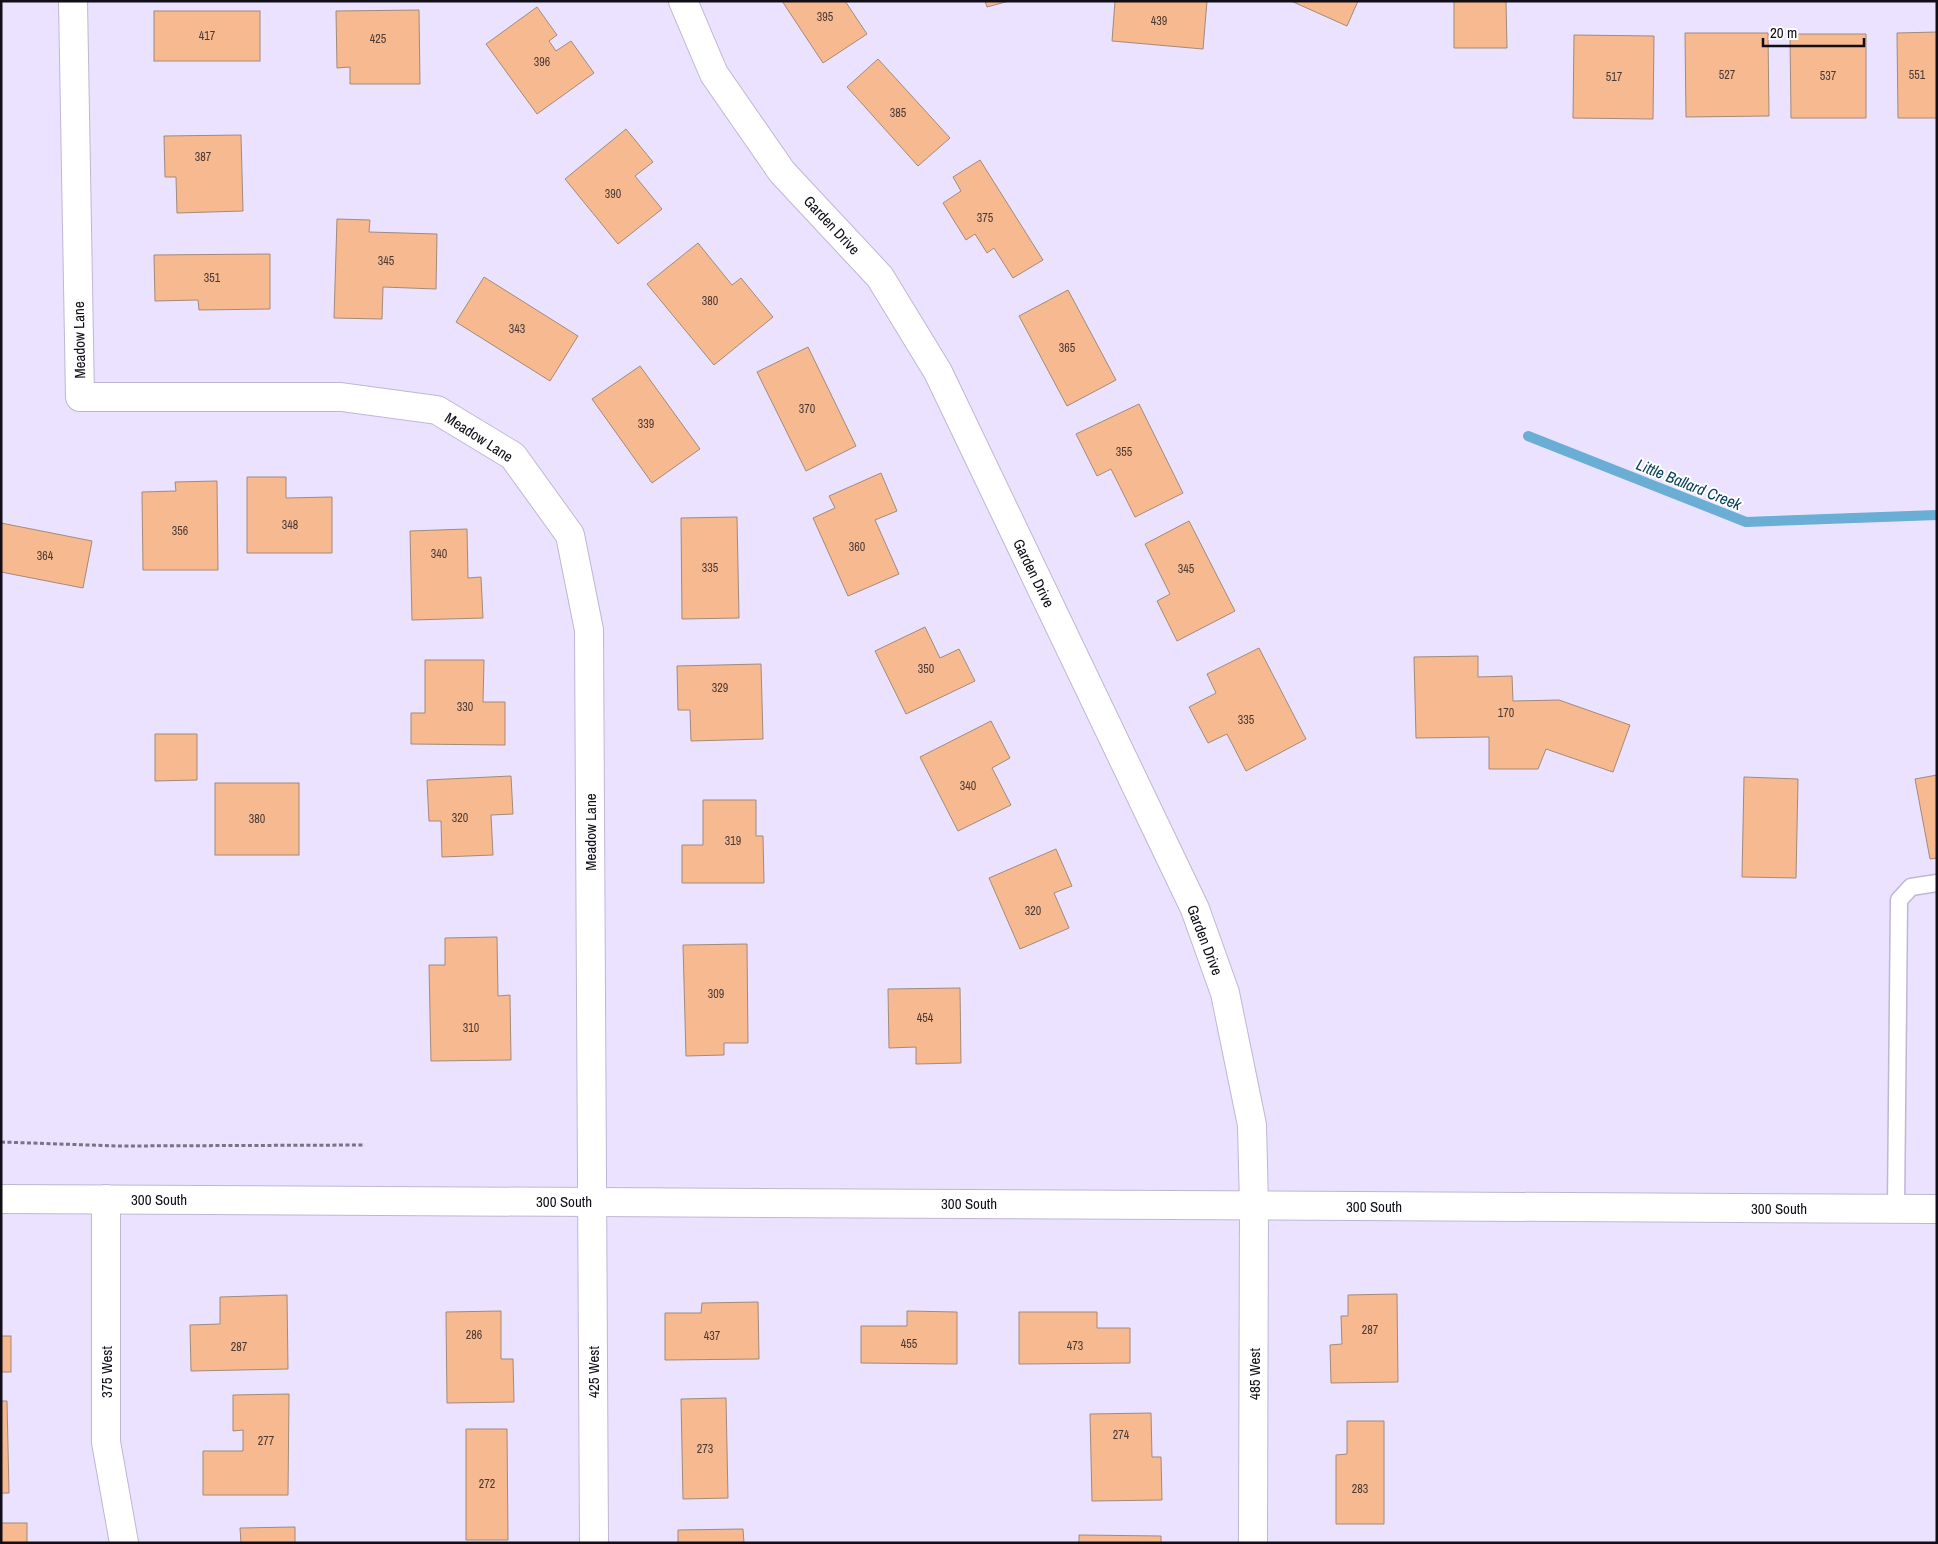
<svg xmlns="http://www.w3.org/2000/svg" width="1938" height="1544" font-family="'Archivo Narrow',sans-serif">
	<style>
		.lines { fill: none; stroke-linecap: round; stroke-linejoin: round }
		.stream { stroke: #6aadd5; stroke-width: 10 }
		.building { fill: #f7ba90; stroke: #a28a7a }
		.service-casing { stroke: #bfb7d2; stroke-width: 19 }
		.minor-casing { stroke: #bfb7d2; stroke-width: 30 }
		.tertiary-casing { stroke: #bfb7d2; stroke-width: 30 }
		.path { stroke: #797385; stroke-width: 3; stroke-dasharray: 4 2.5; stroke-linecap: butt }
		.service { stroke: #fff; stroke-width: 16 }
		.minor { stroke: #fff; stroke-width: 28 }
		.tertiary { stroke: #fff; stroke-width: 28 }
		.labels { text-anchor: middle; dominant-baseline: central; stroke-width: 4; stroke-linejoin: round; paint-order: stroke }
		.number-label { font-size: 12px; fill: #4a3935 }
		.street-label { font-size: 15px; fill: #110e17; stroke: #fff }
		.water-label { font-size: 16px; font-style: italic; fill: #0a435e; stroke: #fff }
	</style>
	<rect width="100%" height="100%" fill="#eae2fe"/>
	<g class="lines">
		<polyline class="stream" points="1528,436 1746,522 1937,515"/>
	</g>
	<g class="building">
		<polygon points="782,1 845,1 867,34 823,63"/>
		<polygon points="985,1 1009,1 987,7"/>
		<polygon points="1115,1 1207,1 1203,49 1112,41"/>
		<polygon points="1291,1 1358,1 1347,26"/>
		<polygon points="1454,1 1506,1 1507,48 1454,48"/>
		<polygon points="537,7 557,35 549,41 556,51 571,41 594,73 537,114 486,44"/>
		<polygon points="419,10 420,84 350,84 350,67 337,68 336,11"/>
		<rect x="154" y="11" width="106" height="50"/>
		<polygon points="1937,32 1937,118 1898,118 1897,33"/>
		<polygon points="1685,33 1768,33 1769,116 1686,117"/>
		<polygon points="1790,34 1866,34 1866,118 1791,118"/>
		<polygon points="1574,35 1654,36 1653,119 1573,118"/>
		<polygon points="878,59 950,138 918,166 847,87"/>
		<polygon points="626,129 653,162 635,176 662,209 618,244 565,179"/>
		<polygon points="241,135 243,211 177,213 176,177 165,177 164,136"/>
		<polygon points="980,160 1043,260 1013,278 994,248 987,253 975,234 966,240 943,203 961,191 953,177"/>
		<polygon points="337,219 370,220 369,232 437,234 436,289 383,287 382,319 334,318"/>
		<polygon points="698,243 732,285 741,278 773,317 714,365 647,284"/>
		<polygon points="270,254 270,309 199,310 198,300 155,301 154,255"/>
		<polygon points="484,277 578,336 550,381 456,322"/>
		<polygon points="1068,290 1116,380 1067,406 1019,316"/>
		<polygon points="808,347 856,446 806,471 757,372"/>
		<polygon points="640,366 700,449 652,483 592,399"/>
		<polygon points="1139,404 1183,493 1135,517 1111,469 1097,476 1076,434"/>
		<polygon points="881,473 897,511 875,520 899,574 848,596 813,518 835,508 829,496"/>
		<polygon points="247,477 286,477 286,498 332,497 332,553 247,553"/>
		<polygon points="217,481 218,570 143,570 142,492 176,491 175,482"/>
		<polygon points="737,517 739,618 682,619 681,518"/>
		<polygon points="1189,521 1235,611 1177,641 1157,601 1170,594 1145,544"/>
		<polygon points="1,523 92,541 83,588 1,572"/>
		<polygon points="467,529 468,578 481,577 483,618 412,620 410,531"/>
		<polygon points="925,627 940,658 959,649 975,681 906,714 875,651"/>
		<polygon points="1259,648 1306,739 1246,771 1227,734 1208,743 1189,707 1216,693 1207,674"/>
		<polygon points="1478,656 1478,677 1512,676 1513,701 1559,700 1630,725 1613,772 1546,749 1538,769 1489,769 1489,737 1416,738 1414,657"/>
		<polygon points="425,660 484,660 483,702 505,702 505,745 411,744 411,713 425,713"/>
		<polygon points="761,664 763,739 691,741 690,710 678,710 677,666"/>
		<polygon points="991,721 1010,758 992,768 1011,805 958,831 920,757"/>
		<polygon points="155,734 197,734 197,780 155,781"/>
		<polygon points="1937,775 1937,858 1930,859 1915,779"/>
		<polygon points="511,776 513,814 491,815 493,855 442,857 441,821 429,821 427,780"/>
		<polygon points="1744,777 1798,779 1796,878 1742,877"/>
		<rect x="215" y="783" width="84" height="72"/>
		<polygon points="703,800 756,800 756,836 763,836 764,883 682,883 682,845 703,845"/>
		<polygon points="1056,849 1072,886 1054,893 1069,928 1020,949 989,878"/>
		<polygon points="497,937 498,996 510,995 511,1060 431,1061 429,965 445,965 445,938"/>
		<polygon points="747,944 748,1043 724,1043 724,1055 686,1056 683,945"/>
		<polygon points="960,988 961,1063 916,1064 916,1047 889,1048 888,989"/>
		<polygon points="1397,1294 1398,1382 1331,1383 1330,1345 1342,1344 1341,1316 1348,1316 1348,1295"/>
		<polygon points="287,1295 288,1369 191,1371 190,1325 220,1324 220,1297"/>
		<polygon points="758,1302 759,1359 665,1360 665,1313 701,1313 702,1303"/>
		<polygon points="501,1311 501,1359 513,1359 514,1402 447,1403 446,1312"/>
		<polygon points="907,1311 957,1312 957,1364 861,1363 861,1326 907,1326"/>
		<polygon points="1019,1312 1097,1312 1097,1328 1130,1328 1130,1363 1019,1364"/>
		<rect x="1" y="1336" width="10" height="36"/>
		<polygon points="289,1394 288,1495 203,1495 203,1451 243,1451 243,1430 233,1431 233,1395"/>
		<polygon points="726,1398 728,1498 683,1499 681,1399"/>
		<polygon points="1,1401 7,1401 9,1493 1,1493"/>
		<polygon points="1151,1413 1152,1457 1161,1457 1162,1500 1092,1501 1090,1414"/>
		<polygon points="1347,1421 1384,1421 1384,1524 1336,1524 1336,1455 1347,1454"/>
		<polygon points="466,1429 507,1429 508,1540 466,1540"/>
		<rect x="1" y="1523" width="26" height="20"/>
		<polygon points="295,1527 295,1543 241,1543 240,1528"/>
		<polygon points="743,1529 744,1543 678,1543 678,1530"/>
		<polygon points="1079,1535 1161,1536 1161,1543 1079,1543"/>
	</g>
	<g class="lines">
		<g class="service-casing">
			<polyline id="service" points="1896,1208 1899,900 1911,887 1937,883"/>
		</g>
		<g class="minor-casing">
			<g id="minor">
				<polyline points="73,1 80,397 341,397 437,410 513,456 570,535 589,630 594,1543"/>
				<polyline points="683,1 714,74 782,172 880,277 938,372 1195,909 1225,993 1252,1125 1254,1205"/>
				<polyline points="106,1199 106,1442 124,1543"/>
			</g>
		</g>
		<g class="tertiary-casing">
			<g id="tertiary">
				<polyline points="1,1199 1937,1209"/>
				<polyline points="1253,1543 1254,1205"/>
			</g>
		</g>
		<polyline class="path" points="1,1142 118,1146 365,1145"/>
		<use href="#service" class="service"/>
		<use href="#minor" class="minor"/>
		<use href="#tertiary" class="tertiary"/>
	</g>
	<g class="labels">
		<g class="number-label">
			<text x="825" y="17">395</text>
			<text x="1159" y="21">439</text>
			<text x="207" y="36">417</text>
			<text x="378" y="39">425</text>
			<text x="542" y="62">396</text>
			<text x="1727" y="75">527</text>
			<text x="1917" y="75">551</text>
			<text x="1828" y="76">537</text>
			<text x="1614" y="77">517</text>
			<text x="898" y="113">385</text>
			<text x="203" y="157">387</text>
			<text x="613" y="194">390</text>
			<text x="985" y="218">375</text>
			<text x="386" y="261">345</text>
			<text x="212" y="278">351</text>
			<text x="710" y="301">380</text>
			<text x="517" y="329">343</text>
			<text x="1067" y="348">365</text>
			<text x="807" y="409">370</text>
			<text x="646" y="424">339</text>
			<text x="1124" y="452">355</text>
			<text x="290" y="525">348</text>
			<text x="180" y="531">356</text>
			<text x="857" y="547">360</text>
			<text x="439" y="554">340</text>
			<text x="45" y="556">364</text>
			<text x="710" y="568">335</text>
			<text x="1186" y="569">345</text>
			<text x="926" y="669">350</text>
			<text x="720" y="688">329</text>
			<text x="465" y="707">330</text>
			<text x="1506" y="713">170</text>
			<text x="1246" y="720">335</text>
			<text x="968" y="786">340</text>
			<text x="460" y="818">320</text>
			<text x="257" y="819">380</text>
			<text x="733" y="841">319</text>
			<text x="1033" y="911">320</text>
			<text x="716" y="994">309</text>
			<text x="925" y="1018">454</text>
			<text x="471" y="1028">310</text>
			<text x="1370" y="1330">287</text>
			<text x="474" y="1335">286</text>
			<text x="712" y="1336">437</text>
			<text x="909" y="1344">455</text>
			<text x="1075" y="1346">473</text>
			<text x="239" y="1347">287</text>
			<text x="1121" y="1435">274</text>
			<text x="266" y="1441">277</text>
			<text x="705" y="1449">273</text>
			<text x="487" y="1484">272</text>
			<text x="1360" y="1489">283</text>
		</g>
		<g class="street-label">
			<text transform="translate(832 225) rotate(47)">Garden Drive</text>
			<text transform="translate(79 340) rotate(-91)">Meadow Lane</text>
			<text transform="translate(479 437) rotate(33)">Meadow Lane</text>
			<text transform="translate(1034 573) rotate(64)">Garden Drive</text>
			<text transform="translate(590 832) rotate(-90)">Meadow Lane</text>
			<text transform="translate(1205 940) rotate(69)">Garden Drive</text>
			<text x="159" y="1199">300 South</text>
			<text x="564" y="1201">300 South</text>
			<text x="969" y="1203">300 South</text>
			<text x="1374" y="1206">300 South</text>
			<text x="1779" y="1208">300 South</text>
			<text transform="translate(106 1372) rotate(-90)">375 West</text>
			<text transform="translate(593 1372) rotate(-90)">425 West</text>
			<text transform="translate(1254 1374) rotate(-90)">485 West</text>
		</g>
		<g class="water-label">
			<text transform="translate(1689 484) rotate(22)">Little Ballard Creek</text>
		</g>
	</g>
	<rect width="1938" height="1544" fill="none" stroke="#110e17" stroke-width="5"/>
	<path d="M1763 38v8h101v-8" fill="none" stroke="#110e17" stroke-width="2.5"/>
	<text x="1770" y="38" font-size="15" fill="#110e17" stroke="#ffffff" stroke-width="4" paint-order="stroke">20 m</text>
</svg>
